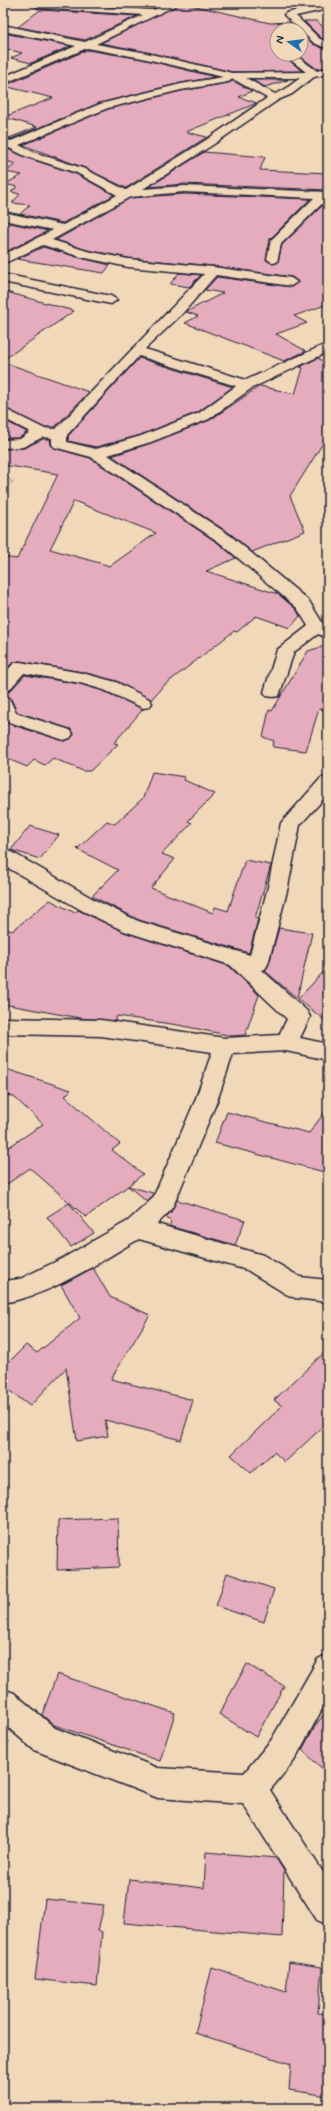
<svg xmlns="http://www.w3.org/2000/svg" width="331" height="2111" font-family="Mynerve,sans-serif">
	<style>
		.building { fill: #e5acbd; stroke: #22223b; fill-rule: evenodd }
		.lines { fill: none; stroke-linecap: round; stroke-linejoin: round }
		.minor-casing { stroke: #22223b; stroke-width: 3 }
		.path { stroke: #22223b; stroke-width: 1.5; stroke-dasharray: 0.5 2; stroke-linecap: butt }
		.minor { fill: #f1d8b9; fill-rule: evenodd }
	</style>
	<rect width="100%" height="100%" fill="#f1d8b9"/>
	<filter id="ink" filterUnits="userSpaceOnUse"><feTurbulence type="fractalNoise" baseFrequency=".025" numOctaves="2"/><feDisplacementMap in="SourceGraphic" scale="8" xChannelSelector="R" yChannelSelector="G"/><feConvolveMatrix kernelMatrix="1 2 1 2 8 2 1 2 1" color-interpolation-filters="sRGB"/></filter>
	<g filter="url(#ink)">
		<g class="building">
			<polygon points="61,3 165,3 153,8"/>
			<polygon points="182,3 270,23 290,22 298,30 277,30 277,54 282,54 302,71 232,72 142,51 101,43"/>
			<polygon points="40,10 137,16 85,40 18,27"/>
			<polygon points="304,21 317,21 328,32 328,40 321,38"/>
			<polygon points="301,33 313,44 328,50 328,67 317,69 297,54 301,54"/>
			<polygon points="8,34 71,46 31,63 11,58 22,53 3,48 3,37"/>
			<polygon points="87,50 142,59 215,77 181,83 100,103 11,139 9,138 37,127 4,117 53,98 4,86"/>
			<polygon points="252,80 288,80 265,87"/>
			<polygon points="233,81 252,91 239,97 257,103 186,132 207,137 126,188 85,168 23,145 108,109 181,91 228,83"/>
			<polygon points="3,147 25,157 76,174 114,195 63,223 20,214 30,205 12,203 20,194 11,192 17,187 5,184 22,175 5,172 16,164 3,160"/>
			<polygon points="204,152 265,157 260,170 328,173 328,190 184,184 149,187"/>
			<polygon points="184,194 310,199 270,239 266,260 273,264 278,262 282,245 328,200 328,304 294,316 307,323 276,334 306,351 284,361 185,323 198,316 186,312 223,293 205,290 217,277 291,287 298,282 292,277 213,266 128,258 87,250 56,240 130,198"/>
			<polygon points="10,223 48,231 3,253 3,229"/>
			<polygon points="43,247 81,258 110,265 104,273 17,259"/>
			<polygon points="179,273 201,275 189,287 170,284"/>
			<polygon points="3,291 74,311 3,360"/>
			<polygon points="139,358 233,387 198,412 141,435 96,447 68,441 68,436"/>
			<polygon points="318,358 328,364 328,435 290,496 305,531 252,552 232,535 112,456 151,443 210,420 260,386 295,394 303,368 300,367"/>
			<polygon points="3,362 89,392 55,427 43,427 3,407"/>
			<polygon points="3,420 27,432 19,438 3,438"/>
			<path d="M43,439H50L51,445L54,448L90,458L218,543L236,558L206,571L278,594L296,609L300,616L290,628L256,616L237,632L234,631L162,687L151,700L117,681L82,672L20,661L13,662L3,673V557L17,559L58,474L3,465V449L24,448ZM74,501L156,533L110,566L50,549Z"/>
			<polygon points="328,645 328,711 319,709 306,751 273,747 274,741 263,737 269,710 272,711 308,651"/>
			<polygon points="25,675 80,684 103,691 143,709 114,743 118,744 90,771 83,771 53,758 45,765 34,760 27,767 3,757 3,722 64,741 70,739 74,734 70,729 17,712 10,697 3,696 3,692 10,691"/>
			<polygon points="152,772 185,777 184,780 215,794 188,821 192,823 162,854 175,859 151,888 213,913 215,907 228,911 245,860 271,865 255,918 258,919 249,953 139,920 92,896 118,870 77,849 107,821 115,824 143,798"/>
			<polygon points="30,826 59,835 40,859 11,850"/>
			<polygon points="50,900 75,913 78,910 124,932 229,966 259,995 245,1035 232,1036 178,1025 117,1016 115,1021 80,1018 3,1004 3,928 12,931"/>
			<polygon points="279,928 312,933 297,998 265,971 269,964"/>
			<polygon points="328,967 328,1023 298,999"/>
			<polygon points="3,1068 71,1090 65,1096 120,1144 112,1150 143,1174 128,1186 153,1193 152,1197 147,1202 128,1186 86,1217 30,1168 3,1187 3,1151 43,1124 14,1097 3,1094"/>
			<polygon points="328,1108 328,1173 215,1143 227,1112 309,1133"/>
			<polygon points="177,1200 245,1220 235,1245 169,1226 171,1222 166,1217 171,1212"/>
			<polygon points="69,1203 94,1233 71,1247 47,1217"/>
			<polygon points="93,1268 110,1297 150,1315 111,1379 193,1400 181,1440 105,1420 108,1436 77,1441 66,1368 30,1406 3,1386 3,1368 26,1345 37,1353 80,1318 61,1285"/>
			<polygon points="328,1349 328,1422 285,1462 274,1452 251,1473 231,1455 282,1406 274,1400"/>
			<polygon points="118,1518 119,1567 57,1570 58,1520"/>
			<polygon points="227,1573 274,1589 264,1622 216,1606"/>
			<polygon points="247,1664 284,1686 256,1737 219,1714"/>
			<polygon points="57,1674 175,1713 160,1761 54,1725 42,1715"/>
			<polygon points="328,1709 328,1774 302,1750 315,1726"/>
			<polygon points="206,1852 276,1858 284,1871 282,1937 124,1923 129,1879 204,1888"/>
			<polygon points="45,1899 104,1905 98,1931 102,1932 97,1986 35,1979"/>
			<polygon points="289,1962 322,1967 318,2013 328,2014 328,2096 289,2090 291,2064 195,2033 212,1968 286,1992"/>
		</g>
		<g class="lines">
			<g class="minor-casing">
				<g id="minor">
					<path d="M36,3L153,10L169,3H181L96,44L142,52L232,73L306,72L283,54H294L317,71L328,68V74L314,77L292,94L278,100L214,144L143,189L184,186L328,192V198L281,244L277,262L273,263L267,259L271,240L314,198L184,192L130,197L52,240L87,251L128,259L213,267L291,278L297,282L291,286L216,275L182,314L145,349L246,380L328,343V352L252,388L209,419L151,442L108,455L231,536L309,601L323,624L328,626V638L318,634L294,652L279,696L273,697L267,696L264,692L277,650L308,626L297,608L219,542L91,457L54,447L52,444V438L43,437L23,447L3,448V440L20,439L30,432L3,418V408L43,428L56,429L204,274L128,267L81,257L43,245L3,264V255L53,230L3,220V212L63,225L117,195L77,173L25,156L3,145V138L11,141L100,104L181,84L223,77L142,58L87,48L3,84V77L76,46L3,31V25L85,42L143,15L39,8L34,5ZM246,78H300L284,90L275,94ZM233,79L267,98L206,140L126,190L85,169L33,152L19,145L108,108L181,90L228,82ZM139,356L236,386L199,413L141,436L96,449L67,442V435Z"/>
					<polygon points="328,3 328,9 296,16 320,39 328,42 328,49 314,43 284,15 286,13"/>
					<polygon points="3,274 111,296 117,300 111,304 3,282"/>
					<polygon points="20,662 82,673 116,682 149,699 152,703 149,707 143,708 104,690 80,683 24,673 9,690 3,691 3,675 14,663"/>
					<polygon points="3,697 9,698 16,713 70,730 73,734 70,738 64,740 3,720"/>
					<path d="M328,776V794L300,825L288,887L268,964L265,969L262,970L307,1011L310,1017L300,1038L328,1044V1060L286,1051L233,1054L217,1101L174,1204L170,1211L157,1224L263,1255L300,1277L328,1280V1302L295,1298L286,1294L247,1270L139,1239C97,1263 52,1295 3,1303V1281L20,1279L63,1258L128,1221L153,1198L195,1101L212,1052L101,1036L3,1034V1018L101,1020L225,1038L279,1035L287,1019L230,965L124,931L83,911L3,865V849L10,851L97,901L138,921L250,955L268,887L281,823L321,778Z"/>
					<polygon points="328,1654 328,1698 294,1761 270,1790 328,1880 328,1925 317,1920 243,1804 158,1798 34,1750 3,1723 3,1689 14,1693 55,1728 158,1768 244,1773 272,1739 318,1659"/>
				</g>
			</g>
			<polyline class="path" points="3,473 12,482 3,488"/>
			<use href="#minor" class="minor"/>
		</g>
	</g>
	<rect width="331" height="2111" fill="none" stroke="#f1d8b9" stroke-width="16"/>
	<rect x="8" y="8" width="315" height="2095" fill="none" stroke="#22223b" stroke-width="1.5" filter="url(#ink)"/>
	<g transform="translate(289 42) rotate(284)"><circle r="19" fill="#f1d8b9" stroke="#9e8f87"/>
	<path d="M0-3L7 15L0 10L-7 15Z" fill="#1f6fb2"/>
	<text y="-6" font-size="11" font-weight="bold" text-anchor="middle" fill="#22223b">N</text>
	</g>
</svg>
